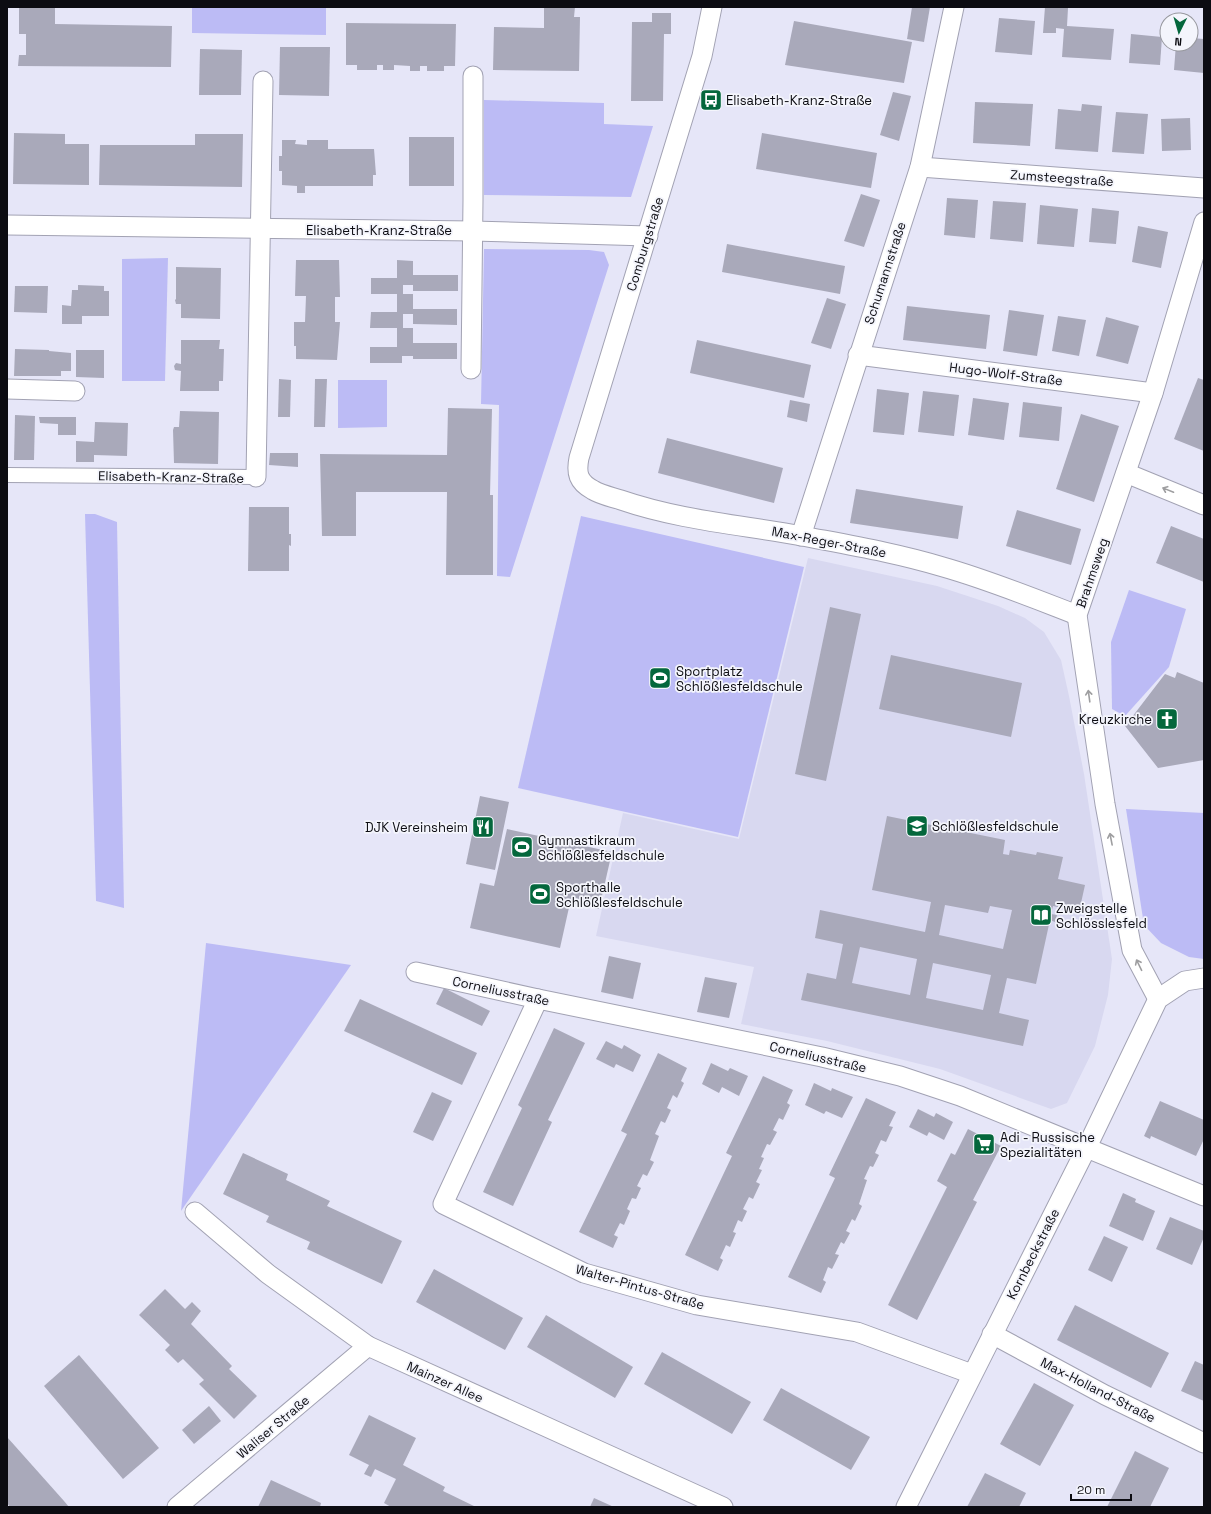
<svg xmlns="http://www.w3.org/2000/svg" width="1211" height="1514" font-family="'Space Grotesk',sans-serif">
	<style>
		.built { fill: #d8d8f0 }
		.green { fill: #bcbbf5 }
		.building { fill: #a9a9ba; fill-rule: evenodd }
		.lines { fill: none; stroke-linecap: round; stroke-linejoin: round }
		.pedestrian-casing { stroke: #a2a2b3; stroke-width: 16 }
		.minor-casing { stroke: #a2a2b3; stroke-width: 21 }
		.pedestrian { stroke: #fff; stroke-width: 14 }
		.minor { stroke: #fff; stroke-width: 19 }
		.oneway { stroke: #9e9ea0 }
		.labels { text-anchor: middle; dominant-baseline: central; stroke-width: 3.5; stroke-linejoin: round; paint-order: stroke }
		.poi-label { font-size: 13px; fill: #0c0c12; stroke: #f4f5fc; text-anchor: start }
		.street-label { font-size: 13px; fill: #0c0c12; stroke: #f4f5fc }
	</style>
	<rect width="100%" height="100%" fill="#e6e6f8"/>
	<polygon class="built" points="808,558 937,586 998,606 1025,618 1044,632 1061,660 1069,696 1084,774 1112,959 1108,995 1095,1046 1067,1103 1051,1109 940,1069 827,1041 741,1024 754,967 596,936 623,813 739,839"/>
	<g class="green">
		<polygon points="192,7 326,7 326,35 192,33"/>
		<polygon points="484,100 604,103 604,124 653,126 631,197 484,195"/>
		<polygon points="484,249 589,250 604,252 609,265 510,577 497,576 499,405 481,404"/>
		<polygon points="168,258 165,381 122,381 122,259"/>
		<polygon points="338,380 387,380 387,427 338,428"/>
		<polygon points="85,514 95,514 117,522 124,908 96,901"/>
		<polygon points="581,516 804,567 738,837 518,788"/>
		<polygon points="1129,590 1186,609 1169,667 1125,716 1112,709 1111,642"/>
		<polygon points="1126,809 1204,813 1204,959 1189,957 1161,943 1144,925"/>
		<polygon points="206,943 351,965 181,1211"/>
	</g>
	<g class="building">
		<polygon points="19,7 55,7 55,24 172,26 171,67 18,66 19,55 26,55 26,34 19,34"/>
		<polygon points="544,7 575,7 574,17 580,17 579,71 493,70 494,27 544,28"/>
		<polygon points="912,7 930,7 924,42 907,39"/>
		<polygon points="1045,7 1068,8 1067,26 1114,29 1111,60 1062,57 1064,29 1056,28 1056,33 1043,33"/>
		<polygon points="652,13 671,13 671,34 664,34 663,101 631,101 632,22 652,22"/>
		<polygon points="999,18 1035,21 1032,55 995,52"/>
		<polygon points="794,21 912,42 904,83 785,65"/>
		<polygon points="346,23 456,24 455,66 444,66 444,71 427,71 427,66 420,66 420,71 410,71 410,66 394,65 394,70 383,70 383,65 377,65 377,70 357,70 357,65 346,65"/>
		<polygon points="1131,34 1162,37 1160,65 1129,63"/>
		<polygon points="1191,38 1204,39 1204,73 1174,70 1176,44 1191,44"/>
		<polygon points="280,47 330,47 329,96 279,95"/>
		<polygon points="200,49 242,50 241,95 199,95"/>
		<polygon points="893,92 911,96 899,141 880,135"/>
		<polygon points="975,102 1033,104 1030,146 973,143"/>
		<polygon points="1082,104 1102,106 1098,152 1055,149 1058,109 1081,111"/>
		<polygon points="1116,112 1148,114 1144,154 1112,152"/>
		<polygon points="1190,118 1191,150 1162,151 1161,119"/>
		<polygon points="14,133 65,134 65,144 89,144 89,185 13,184"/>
		<polygon points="762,133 877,153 871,188 756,169"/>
		<polygon points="195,134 243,134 242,187 99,185 100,145 195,145"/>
		<rect x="409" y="137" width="45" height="49"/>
		<polygon points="282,140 296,140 295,144 307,145 307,140 328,140 328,149 374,149 376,175 373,175 373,186 305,186 305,193 297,193 297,186 282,185 282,171 279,171 279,156 282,156"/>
		<polygon points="861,194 880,200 864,247 844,241"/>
		<polygon points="947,198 978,200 975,238 944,235"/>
		<polygon points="993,201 1026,203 1023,242 990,239"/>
		<polygon points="1040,205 1078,209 1074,247 1037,244"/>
		<polygon points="1092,208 1119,211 1116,244 1089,242"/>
		<polygon points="1138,226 1168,232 1161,268 1132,262"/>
		<polygon points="727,244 845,266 840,294 722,272"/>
		<polygon points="296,260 339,260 340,297 335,297 335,322 340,322 337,360 296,359 296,346 294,346 294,322 305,322 306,296 295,296"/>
		<polygon points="397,260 413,261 413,275 458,275 458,291 413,291 413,285 403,285 403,294 413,294 413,309 457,309 457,325 413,324 413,314 403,314 403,328 413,328 413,343 457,343 457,359 413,359 413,356 402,356 402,363 370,363 370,347 397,347 397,328 370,328 371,312 397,312 397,294 371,294 371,278 397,278"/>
		<polygon points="176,267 221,268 220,319 181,318 181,304 176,304 175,300 176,299"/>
		<polygon points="78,285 104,286 104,291 109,291 109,316 82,316 82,324 62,324 62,305 71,306 72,290 78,290"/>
		<polygon points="15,286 48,286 47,313 14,312"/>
		<polygon points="827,298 846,304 831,349 811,343"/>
		<polygon points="907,306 990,315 986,349 903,340"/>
		<polygon points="1009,310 1044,315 1037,356 1003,351"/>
		<polygon points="1058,316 1086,320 1079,356 1052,351"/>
		<polygon points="1106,317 1139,326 1128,364 1096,356"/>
		<polygon points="181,340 220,340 219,349 224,349 223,381 219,381 219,391 180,391 181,371 175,370 174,366 176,363 181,364"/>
		<polygon points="697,340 811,365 804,398 690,373"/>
		<polygon points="15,349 49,350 49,351 71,353 71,371 61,371 61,376 14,376"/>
		<polygon points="76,350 104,350 104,378 76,377"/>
		<polygon points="1198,378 1204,380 1204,451 1174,439"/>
		<polygon points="279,379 291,380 290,417 278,417"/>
		<polygon points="315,379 327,379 325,427 314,427"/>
		<polygon points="877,389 909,393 904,435 873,432"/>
		<polygon points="923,391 959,395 954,436 918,432"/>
		<polygon points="973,398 1009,403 1004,440 968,435"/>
		<polygon points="790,400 810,404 807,422 787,417"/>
		<polygon points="1023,402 1062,407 1059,441 1019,437"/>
		<polygon points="448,408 492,409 490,495 493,495 493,575 446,575 447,492 356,492 356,536 322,536 320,454 447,455"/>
		<polygon points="180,411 219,412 218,464 174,463 173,430 174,427 179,427"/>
		<polygon points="1081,414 1119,426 1094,502 1056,489"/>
		<polygon points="15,415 35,416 34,460 14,460"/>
		<polygon points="39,417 76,417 76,435 58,435 58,424 40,423"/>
		<polygon points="95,422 128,423 127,456 94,455 94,462 76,462 76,441 94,442"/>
		<polygon points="667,438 783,468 774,503 658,473"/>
		<polygon points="270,453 298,453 298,467 269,465"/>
		<polygon points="856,489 963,506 958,539 850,523"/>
		<polygon points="249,507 289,507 289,534 291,534 291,546 289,545 289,571 248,571"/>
		<polygon points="1017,510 1081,529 1071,565 1006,546"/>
		<polygon points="1171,526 1204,539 1204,582 1156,563"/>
		<polygon points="830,607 861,614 826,781 795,774"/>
		<polygon points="891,655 1022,683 1011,737 879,709"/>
		<polygon points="1177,672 1204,683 1204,760 1158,768 1118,717 1129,721 1165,674 1175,678"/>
		<polygon points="480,796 509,802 495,870 466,864"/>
		<path d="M887,816L1005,840L1003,854L1009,855L1010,850L1036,855L1037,852L1063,857L1058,879L1085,885L1079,912L1053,906L1051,914L1057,915L1055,922L1050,920L1036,984L1007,978L999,1013L1029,1020L1023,1046L801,1000L807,973L836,979L843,944L815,938L820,910L925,932L931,902L872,890ZM945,905L988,913L990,906L1012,910L1003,949L939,935ZM860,947L917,959L910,995L852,983ZM933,963L991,975L983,1010L926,998Z"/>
		<polygon points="507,829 612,852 599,909 570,903 560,948 470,928 480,883 494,886"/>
		<polygon points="609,956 641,963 633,999 601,992"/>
		<polygon points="705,977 737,983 729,1018 697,1012"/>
		<polygon points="444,988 490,1011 482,1026 436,1004"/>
		<polygon points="360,999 477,1053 462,1085 344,1031"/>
		<polygon points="554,1028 585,1043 548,1120 552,1122 513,1206 483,1192 522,1108 518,1105"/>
		<polygon points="606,1041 622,1049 624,1045 641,1055 633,1072 616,1064 614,1068 596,1059"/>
		<polygon points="658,1053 687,1068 681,1081 684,1083 677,1098 673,1095 667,1108 671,1110 665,1123 661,1121 655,1134 659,1136 650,1160 654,1162 647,1176 643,1174 637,1186 641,1188 636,1199 632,1198 627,1209 630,1211 624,1225 620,1223 614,1235 618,1237 613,1248 579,1232 627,1134 621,1131"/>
		<polygon points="711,1063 728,1071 730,1068 748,1076 739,1096 722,1087 719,1093 702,1084"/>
		<polygon points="763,1076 793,1090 787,1103 790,1105 783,1120 779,1118 773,1130 777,1132 770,1145 767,1144 761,1157 764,1158 759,1169 762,1170 756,1182 760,1184 753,1199 749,1197 743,1209 747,1211 742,1222 738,1220 733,1232 736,1233 730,1247 726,1245 720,1258 723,1260 718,1271 685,1255 732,1156 726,1153"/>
		<polygon points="814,1083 831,1091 832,1088 853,1097 842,1118 826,1111 824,1114 805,1105"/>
		<polygon points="432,1092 452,1101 433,1141 413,1132"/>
		<polygon points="866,1098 896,1112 889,1126 893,1127 886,1142 881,1140 875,1153 879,1155 873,1167 870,1166 864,1179 867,1180 859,1204 862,1206 855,1221 852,1219 846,1231 850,1233 844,1244 841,1242 835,1254 839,1255 832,1269 828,1267 823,1280 826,1282 821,1293 788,1277 835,1178 829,1175"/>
		<polygon points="1160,1101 1204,1120 1204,1139 1196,1156 1151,1136 1150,1139 1144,1136"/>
		<polygon points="918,1109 934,1117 936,1113 953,1122 944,1140 929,1132 927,1136 909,1127"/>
		<polygon points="968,1129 1001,1146 973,1200 977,1202 917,1320 888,1305 947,1187 937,1181 951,1153 955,1155"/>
		<polygon points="243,1153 288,1174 286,1180 330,1201 327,1206 402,1241 382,1284 307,1249 310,1242 266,1222 269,1216 223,1194"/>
		<polygon points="1123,1193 1136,1199 1135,1202 1155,1211 1143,1241 1109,1226"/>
		<polygon points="1170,1217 1204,1231 1204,1237 1192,1265 1156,1249"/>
		<polygon points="1104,1236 1128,1247 1112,1282 1088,1270"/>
		<polygon points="434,1269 523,1318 505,1350 416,1302"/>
		<polygon points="165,1289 185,1309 192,1302 201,1311 191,1324 232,1366 229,1369 257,1396 234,1419 199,1384 204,1380 183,1359 178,1363 165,1350 170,1345 139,1315"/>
		<polygon points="1075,1305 1169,1353 1151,1388 1057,1340"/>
		<polygon points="546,1315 633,1367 615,1398 527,1347"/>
		<polygon points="662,1352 751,1402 732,1434 644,1384"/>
		<polygon points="79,1355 159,1448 123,1479 44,1386"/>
		<polygon points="1195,1361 1204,1365 1204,1401 1181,1391"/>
		<polygon points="1034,1383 1074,1405 1040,1466 1000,1444"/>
		<polygon points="781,1388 870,1437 851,1470 763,1420"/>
		<polygon points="209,1406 221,1421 194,1444 182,1430"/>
		<polygon points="369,1415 416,1438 403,1465 445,1487 443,1491 476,1507 391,1507 384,1503 396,1479 375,1469 371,1477 364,1474 369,1465 349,1455"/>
		<polygon points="7,1437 64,1501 69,1507 10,1507 7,1503"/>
		<polygon points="1135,1451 1169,1468 1150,1507 1107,1507"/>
		<polygon points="985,1473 1026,1493 1019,1507 967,1507"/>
		<polygon points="271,1480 321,1503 320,1507 258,1507"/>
		<polygon points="594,1498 614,1507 590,1507"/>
	</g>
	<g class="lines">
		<g class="pedestrian-casing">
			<polyline id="pedestrian" points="7,475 256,477"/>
		</g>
		<g class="minor-casing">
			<g id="minor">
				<path d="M712,7L702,56L579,458C576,473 578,482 593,490C601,495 612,497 621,500C679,520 742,525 802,536C849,545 897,553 943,567C989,580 1033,598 1077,615"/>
				<polyline points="920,167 1204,188"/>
				<polyline points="7,225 473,231 648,236"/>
				<polyline points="858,355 1153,393"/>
				<polyline points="471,369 473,200 473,76"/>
				<polyline points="7,389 75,391"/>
				<polyline points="1126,473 1204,505"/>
				<polyline points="256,477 263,81"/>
				<polyline points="801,536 920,167 954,7"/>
				<polyline points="416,972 538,999 822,1057 900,1076 960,1096 1204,1196"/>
				<polyline points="538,999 443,1204 584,1273 697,1305 857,1332 972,1374"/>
				<polyline points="1158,999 1132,950 1105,804 1077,615 1153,393 1204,222"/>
				<polyline points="195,1212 268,1274 368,1346 723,1507"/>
				<polyline points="992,1334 1105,1395 1204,1443"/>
				<polyline points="177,1507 368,1346"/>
				<polyline points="906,1507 1087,1147 1158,999 1185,981 1204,978"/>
			</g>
		</g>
		<use href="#pedestrian" class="pedestrian"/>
		<use href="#minor" class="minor"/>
	</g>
	<defs><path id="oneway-shaft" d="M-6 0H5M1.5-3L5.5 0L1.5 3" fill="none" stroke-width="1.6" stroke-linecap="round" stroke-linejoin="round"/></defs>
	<g class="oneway">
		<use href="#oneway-shaft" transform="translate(1168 490) rotate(-158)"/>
		<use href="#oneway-shaft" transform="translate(1089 696) rotate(-98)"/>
		<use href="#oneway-shaft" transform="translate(1111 839) rotate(-101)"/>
		<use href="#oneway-shaft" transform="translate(1139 965) rotate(-116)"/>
	</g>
	<defs>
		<g id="bus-square" transform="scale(1.15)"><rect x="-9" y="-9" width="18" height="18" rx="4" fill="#04673c" stroke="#f4f5fc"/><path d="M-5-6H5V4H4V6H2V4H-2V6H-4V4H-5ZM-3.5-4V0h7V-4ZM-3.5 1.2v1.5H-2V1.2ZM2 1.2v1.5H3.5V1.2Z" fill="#fff"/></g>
		<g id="stadium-square" transform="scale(1.15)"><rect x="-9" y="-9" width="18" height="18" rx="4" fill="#04673c" stroke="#f4f5fc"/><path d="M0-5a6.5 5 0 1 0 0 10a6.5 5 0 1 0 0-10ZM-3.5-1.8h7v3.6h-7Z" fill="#fff"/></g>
		<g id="church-square" transform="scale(1.15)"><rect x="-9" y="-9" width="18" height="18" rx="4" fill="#04673c" stroke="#f4f5fc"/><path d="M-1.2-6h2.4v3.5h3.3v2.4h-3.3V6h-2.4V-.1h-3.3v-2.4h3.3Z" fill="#fff"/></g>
		<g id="school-square" transform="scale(1.15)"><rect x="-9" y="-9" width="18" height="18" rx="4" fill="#04673c" stroke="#f4f5fc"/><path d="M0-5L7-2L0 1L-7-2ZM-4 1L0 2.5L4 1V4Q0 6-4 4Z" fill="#fff"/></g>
		<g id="restaurant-square" transform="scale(1.15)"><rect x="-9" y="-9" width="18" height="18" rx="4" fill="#04673c" stroke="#f4f5fc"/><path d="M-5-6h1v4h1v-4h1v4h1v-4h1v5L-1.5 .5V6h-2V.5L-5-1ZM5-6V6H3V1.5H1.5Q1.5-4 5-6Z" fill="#fff"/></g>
		<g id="library-square" transform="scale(1.15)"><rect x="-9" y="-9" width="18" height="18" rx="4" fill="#04673c" stroke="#f4f5fc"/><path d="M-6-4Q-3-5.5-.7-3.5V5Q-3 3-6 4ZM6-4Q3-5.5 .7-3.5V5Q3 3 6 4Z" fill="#fff"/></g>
		<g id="supermarket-square" transform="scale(1.15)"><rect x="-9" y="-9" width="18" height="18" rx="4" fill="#04673c" stroke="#f4f5fc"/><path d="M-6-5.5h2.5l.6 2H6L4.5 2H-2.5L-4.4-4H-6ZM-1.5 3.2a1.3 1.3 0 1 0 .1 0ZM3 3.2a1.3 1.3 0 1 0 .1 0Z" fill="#fff"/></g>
	</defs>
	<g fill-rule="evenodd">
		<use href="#bus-square" x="711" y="100"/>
		<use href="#stadium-square" x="660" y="678"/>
		<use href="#church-square" x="1167" y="719"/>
		<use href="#school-square" x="917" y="826"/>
		<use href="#restaurant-square" x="483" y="827"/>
		<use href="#stadium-square" x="522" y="847"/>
		<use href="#stadium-square" x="540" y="894"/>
		<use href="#library-square" x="1041" y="915"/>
		<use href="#supermarket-square" x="984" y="1144"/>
	</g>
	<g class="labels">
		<g class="poi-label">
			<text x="726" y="100">Elisabeth-Kranz-Straße</text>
			<text x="676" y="671">Sportplatz<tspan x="676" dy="15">Schlößlesfeldschule</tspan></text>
			<text x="1152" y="719" text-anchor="end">Kreuzkirche</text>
			<text x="932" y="826">Schlößlesfeldschule</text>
			<text x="468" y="827" text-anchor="end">DJK Vereinsheim</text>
			<text x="538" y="840">Gymnastikraum<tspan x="538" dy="15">Schlößlesfeldschule</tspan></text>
			<text x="556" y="887">Sporthalle<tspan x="556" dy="15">Schlößlesfeldschule</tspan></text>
			<text x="1056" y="908">Zweigstelle<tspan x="1056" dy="15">Schlösslesfeld</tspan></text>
			<text x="1000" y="1137">Adi - Russische<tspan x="1000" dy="15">Spezialitäten</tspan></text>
		</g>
		<g class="street-label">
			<text transform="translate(1062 178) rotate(4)">Zumsteegstraße</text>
			<text x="379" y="230">Elisabeth-Kranz-Straße</text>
			<text transform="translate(645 244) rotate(-73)">Comburgstraße</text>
			<text transform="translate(885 273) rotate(-72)">Schumannstraße</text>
			<text transform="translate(1006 374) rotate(7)">Hugo-Wolf-Straße</text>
			<text transform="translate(171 477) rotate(1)">Elisabeth-Kranz-Straße</text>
			<text transform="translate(829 542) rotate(11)">Max-Reger-Straße</text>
			<text transform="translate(1092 573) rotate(-71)">Brahmsweg</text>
			<text transform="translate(501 991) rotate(12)">Corneliusstraße</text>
			<text transform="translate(818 1057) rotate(13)">Corneliusstraße</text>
			<text transform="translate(1033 1254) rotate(-63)">Kornbeckstraße</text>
			<text transform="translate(640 1287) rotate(16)">Walter-Pintus-Straße</text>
			<text transform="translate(445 1382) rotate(24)">Mainzer Allee</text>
			<text transform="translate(1098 1390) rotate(27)">Max-Holland-Straße</text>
			<text transform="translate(273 1427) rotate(-40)">Waliser Straße</text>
		</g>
	</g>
	<rect width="1211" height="1514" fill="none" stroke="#0c0c12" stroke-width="16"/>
	<g transform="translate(1179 32) rotate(185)"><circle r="19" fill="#f4f5fc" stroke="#97989e"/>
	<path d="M0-3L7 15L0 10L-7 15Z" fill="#04673c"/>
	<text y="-6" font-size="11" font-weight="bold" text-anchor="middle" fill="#0c0c12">N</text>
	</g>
	<path d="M1071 1494v6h60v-6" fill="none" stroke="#0c0c12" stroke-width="2"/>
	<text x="1077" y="1494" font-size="12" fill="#0c0c12" stroke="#f4f5fc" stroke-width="3" paint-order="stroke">20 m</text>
</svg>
